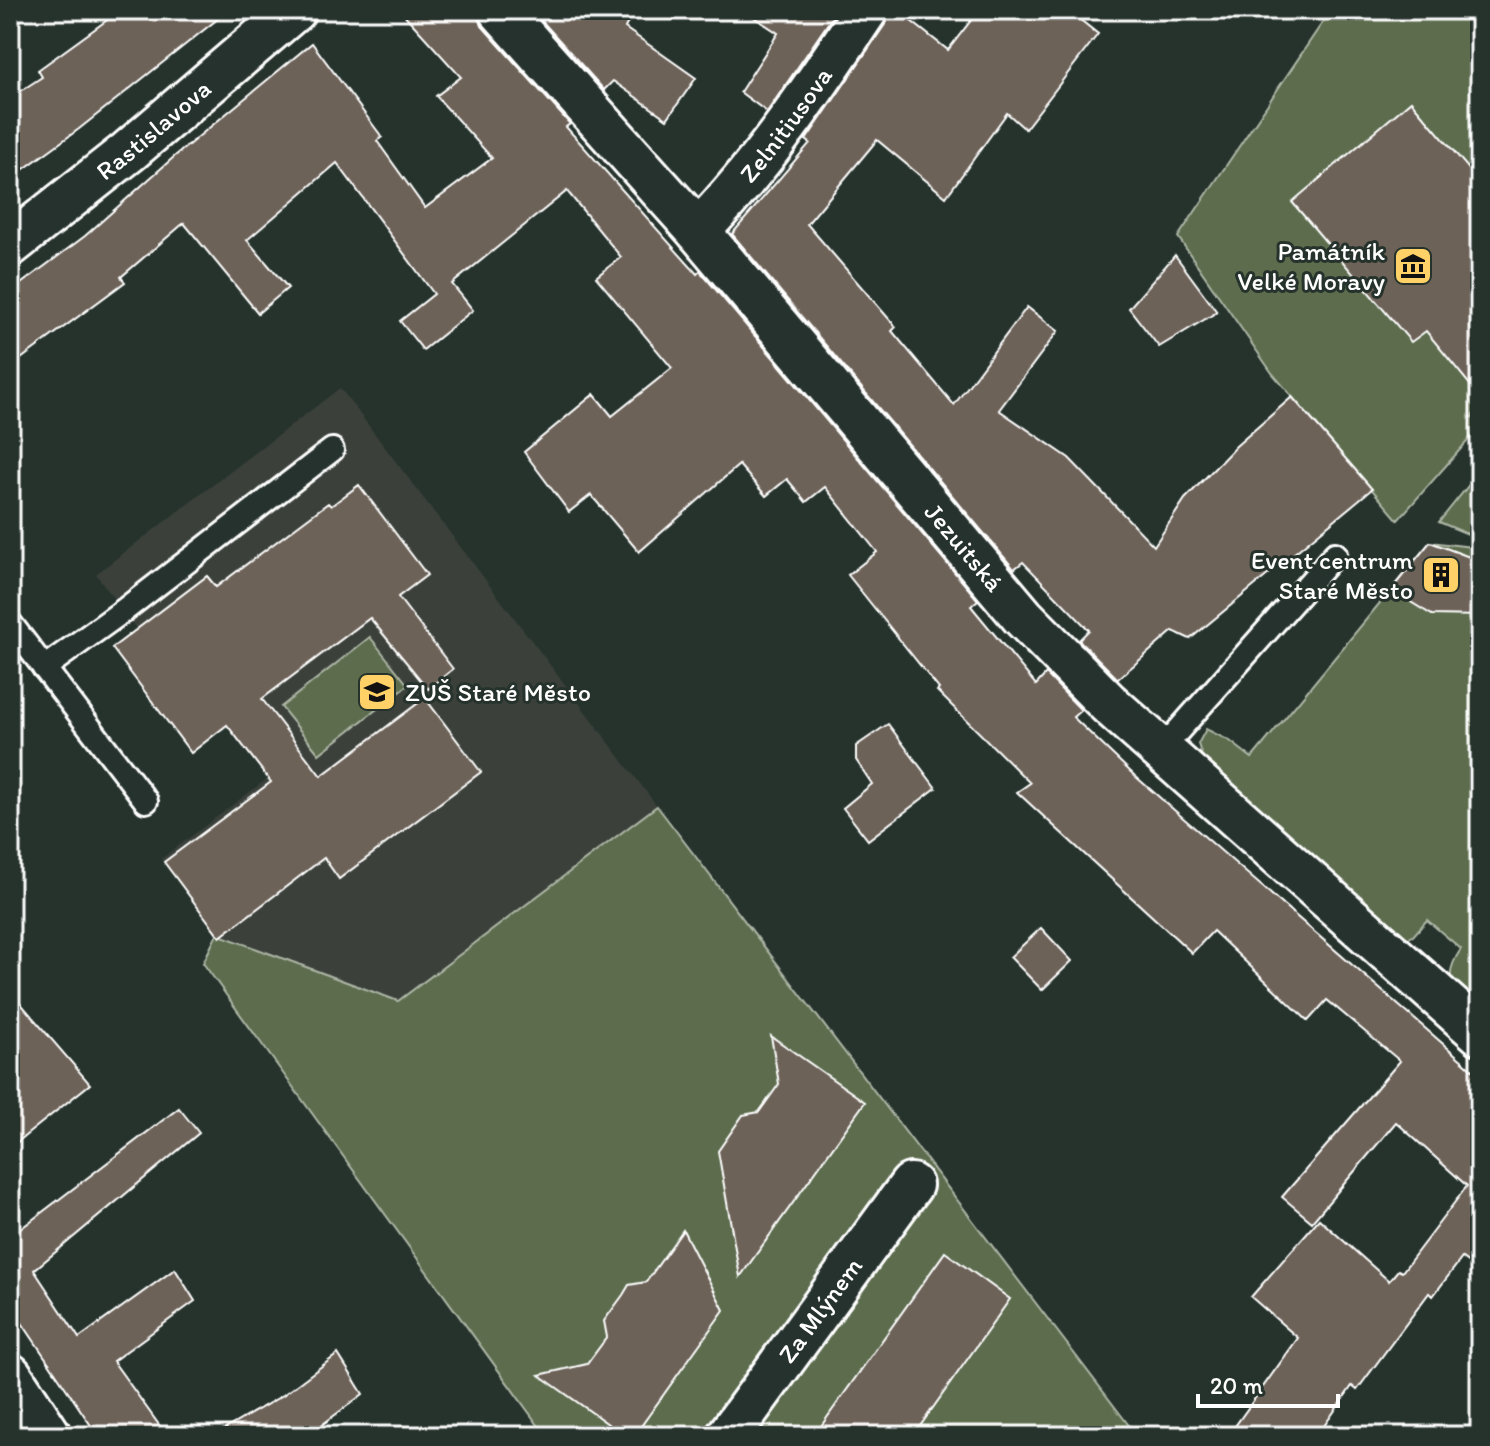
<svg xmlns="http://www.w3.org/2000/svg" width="1490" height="1446" font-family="Itim,sans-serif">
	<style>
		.built { fill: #3b413a }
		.green { fill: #5c6c4e; stroke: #aeb6a6; stroke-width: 2 }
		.building { fill: #6d6258; stroke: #fff; stroke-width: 2 }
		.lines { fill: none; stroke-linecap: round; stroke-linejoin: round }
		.service-casing { stroke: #fff; stroke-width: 28 }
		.minor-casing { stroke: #fff; stroke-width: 48 }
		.service { stroke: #26332d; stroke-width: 22 }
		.minor { stroke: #26332d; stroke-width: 42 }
		.labels { text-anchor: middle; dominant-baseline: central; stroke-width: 6; stroke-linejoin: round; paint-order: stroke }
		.street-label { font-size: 26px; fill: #fff; stroke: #26332d }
		.poi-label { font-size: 26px; fill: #fff; stroke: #26332d; text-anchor: end }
	</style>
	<rect width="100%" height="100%" fill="#26332d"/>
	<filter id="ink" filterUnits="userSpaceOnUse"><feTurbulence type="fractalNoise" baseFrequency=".0125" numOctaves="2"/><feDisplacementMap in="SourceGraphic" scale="16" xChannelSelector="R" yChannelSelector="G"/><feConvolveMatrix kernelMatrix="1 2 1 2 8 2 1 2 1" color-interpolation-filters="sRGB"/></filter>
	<g filter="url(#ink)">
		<polygon class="built" points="340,388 657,806 398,1001 217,934 161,859 267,779 233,735 244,726 205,722 96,574"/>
		<g class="green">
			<polygon points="1331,10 1480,10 1480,410 1468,418 1480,416 1480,427 1398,520 1272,373 1178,237"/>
			<polygon points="1480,471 1480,539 1439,522"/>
			<path d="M1430,542L1480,548V1005C1454,985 1440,981 1461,949L1427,920L1413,936L1406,939L1399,936L1204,762L1198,744L1206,729L1230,741L1252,758Z"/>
			<polygon points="370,637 408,685 319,754 281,707"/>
			<polygon points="657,806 1137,1436 546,1436 203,963 217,934 398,1001"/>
		</g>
		<g class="building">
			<polygon points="121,10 229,10 79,129 10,179 10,98 42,77 38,70"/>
			<polygon points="400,10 477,10 482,26 570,124 566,127 697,274 700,271 978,600 971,606 1036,685 1046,674 1081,710 1073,717 1135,776 1480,1076 1480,1271 1462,1258 1433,1296 1429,1293 1357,1390 1352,1386 1317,1436 1228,1436 1298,1338 1251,1297 1319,1219 1389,1281 1398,1270 1402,1272 1467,1186 1396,1122 1312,1222 1282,1197 1400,1061 1327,1000 1308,1021 1213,931 1192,953 1017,792 1030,783 937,691 939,689 848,575 877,552 825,487 806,502 787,479 766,496 739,465 639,552 591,495 569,512 524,452 594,394 612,416 672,368 596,277 621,257 567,191 452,284 473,310 423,350 400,321 434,294 337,163 247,240 288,288 258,313 184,223 121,277 125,282 10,367 10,292 85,236 175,156 312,43 382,137 377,141 425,208 492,158 436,96 461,77"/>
			<polygon points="532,10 634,10 625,28 696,78 667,119 613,81 604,90"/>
			<polygon points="743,10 837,10 767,112 740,92 778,33"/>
			<polygon points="890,10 897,10 948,50 979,10 1068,10 1098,34 1025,129 1007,113 946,197 877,140 807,224 896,327 892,331 954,405 1027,307 1058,331 999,410 1069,458 1154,546 1185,499 1236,446 1292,397 1372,489 1190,639 1173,631 1118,679 1079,640 1089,630 1023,562 1014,569 732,234 810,143 806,140 886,23"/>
			<polygon points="1411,101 1480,182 1480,397 1426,331 1411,342 1292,202"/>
			<polygon points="1175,255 1217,312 1159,347 1129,308"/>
			<polygon points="359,485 427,575 398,597 453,669 428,689 370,618 262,699 321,776 425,698 481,772 339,879 324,858 220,937 164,862 271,782 227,725 191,753 112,648 207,576 216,587 328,503 331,506"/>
			<polygon points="1430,542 1480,561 1480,616 1432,615 1391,590"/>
			<polygon points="888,724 936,788 868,840 843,808 872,784 856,760 856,746"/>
			<polygon points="1041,928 1072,961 1042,990 1010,957"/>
			<polygon points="10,991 90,1084 10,1148"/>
			<polygon points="771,1036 865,1102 740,1277 718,1151 743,1115 759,1112 779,1084"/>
			<polygon points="179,1108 199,1133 34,1270 79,1338 175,1269 195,1301 113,1361 167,1436 98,1436 10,1305 10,1234 11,1236"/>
			<polygon points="683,1230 724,1310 634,1436 625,1436 539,1375 587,1364 607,1337 604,1321 623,1295 629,1285 646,1282"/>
			<polygon points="945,1252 1010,1299 913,1436 814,1436"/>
			<polygon points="338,1354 363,1394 307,1436 213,1436 283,1395"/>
		</g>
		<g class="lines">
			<g class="service-casing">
				<g id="service">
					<polyline points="10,623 146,801"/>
					<polyline points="44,668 123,611 332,450"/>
					<polyline points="1162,749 1335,554"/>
				</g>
			</g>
			<g class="minor-casing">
				<g id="minor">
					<path id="s1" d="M500,10L698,231L1023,617L1108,703L1480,1033"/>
					<path id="s2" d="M698,231C763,164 814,88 866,10"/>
					<path id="s3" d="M10,245L128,152L294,10"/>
					<polyline points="10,1375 50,1436"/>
					<path id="s4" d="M728,1436L911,1185"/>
				</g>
			</g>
			<use href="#service" class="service"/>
			<use href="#minor" class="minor"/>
		</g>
	</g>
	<defs>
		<g id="museum-square" transform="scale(2)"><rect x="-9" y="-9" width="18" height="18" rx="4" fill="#ffd166" stroke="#26332d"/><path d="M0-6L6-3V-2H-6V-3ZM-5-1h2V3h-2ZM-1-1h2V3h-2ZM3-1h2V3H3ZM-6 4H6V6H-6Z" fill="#111"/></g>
		<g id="building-square" transform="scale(2)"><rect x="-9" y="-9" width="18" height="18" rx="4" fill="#ffd166" stroke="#26332d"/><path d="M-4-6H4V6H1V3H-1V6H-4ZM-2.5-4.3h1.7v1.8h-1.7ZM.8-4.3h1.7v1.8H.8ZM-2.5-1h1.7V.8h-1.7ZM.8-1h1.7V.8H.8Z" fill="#111"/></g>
		<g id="school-square" transform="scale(2)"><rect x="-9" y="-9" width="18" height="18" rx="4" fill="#ffd166" stroke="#26332d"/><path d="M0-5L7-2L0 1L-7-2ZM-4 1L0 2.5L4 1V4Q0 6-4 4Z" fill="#111"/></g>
	</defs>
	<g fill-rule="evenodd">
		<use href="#museum-square" x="1413" y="266"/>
		<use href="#building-square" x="1441" y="575"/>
		<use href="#school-square" x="377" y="692"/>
	</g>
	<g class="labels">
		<g class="street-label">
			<text stroke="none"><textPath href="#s2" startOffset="138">Zelnitiusova</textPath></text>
			<text stroke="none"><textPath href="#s3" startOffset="184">Rastislavova</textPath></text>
			<text stroke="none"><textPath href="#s1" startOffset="710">Jezuitská</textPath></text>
			<text stroke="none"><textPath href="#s4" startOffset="156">Za Mlýnem</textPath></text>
		</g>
		<g class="poi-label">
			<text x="1385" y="251">Památník<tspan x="1385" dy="30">Velké Moravy</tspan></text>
			<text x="1413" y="560">Event centrum<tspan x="1413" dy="30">Staré Město</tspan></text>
			<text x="405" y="692" text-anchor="start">ZUŠ Staré Město</text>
		</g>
	</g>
	<rect width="1490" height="1446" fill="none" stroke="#26332d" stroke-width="40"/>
	<rect x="20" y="20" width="1450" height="1406" fill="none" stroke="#fff" stroke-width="3" filter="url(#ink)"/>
	<path d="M1198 1394v12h140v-12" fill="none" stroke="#ffffff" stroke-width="4"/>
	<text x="1210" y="1394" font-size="24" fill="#ffffff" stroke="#26332d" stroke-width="6" paint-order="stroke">20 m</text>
</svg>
